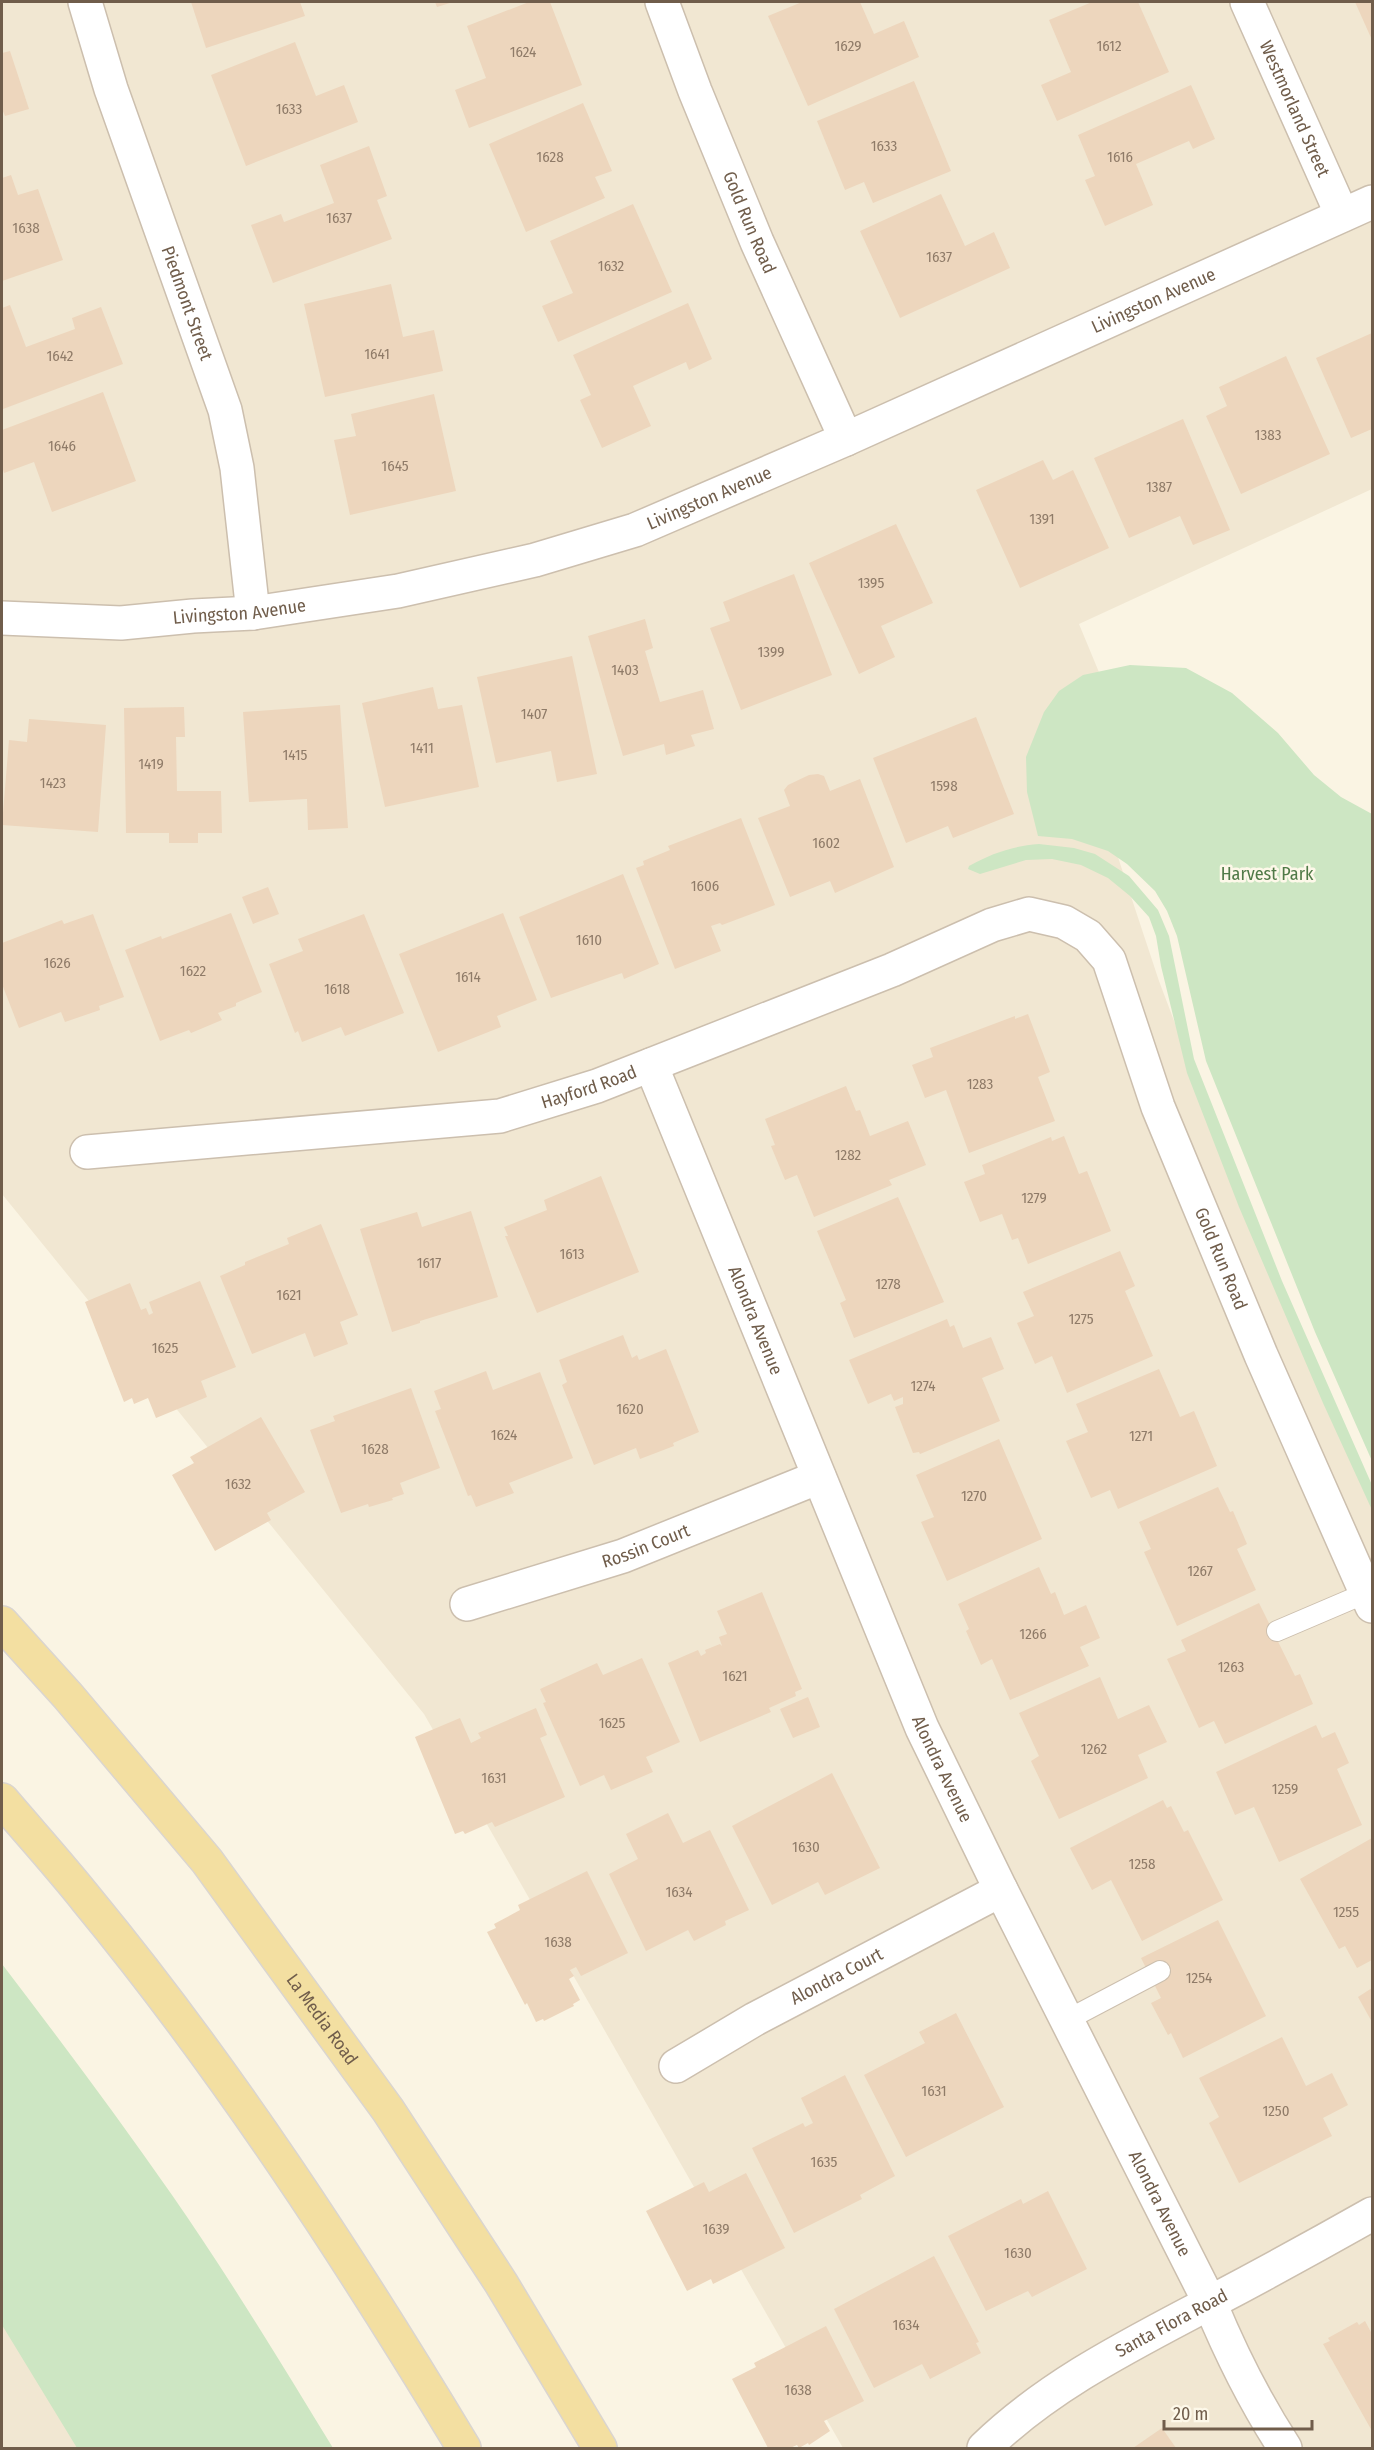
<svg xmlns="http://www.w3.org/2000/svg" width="1374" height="2450" font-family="'Fira Sans Condensed',sans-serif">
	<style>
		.residential { fill: #f1e7d2 }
		.green { fill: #cde6c3 }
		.building { fill: #edd6bd }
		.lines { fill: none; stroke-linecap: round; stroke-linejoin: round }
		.service-casing { stroke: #ccbfae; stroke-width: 22 }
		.minor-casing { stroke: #ccbfae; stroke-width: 36 }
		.primary-casing { stroke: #dad5d0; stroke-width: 36 }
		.service { stroke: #fff; stroke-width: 20 }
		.minor { stroke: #fff; stroke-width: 33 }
		.primary { stroke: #f3dfa1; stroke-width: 33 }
		.labels { text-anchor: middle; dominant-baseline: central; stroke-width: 5; stroke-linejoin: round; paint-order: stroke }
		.number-label { font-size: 15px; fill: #8f7b68 }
		.street-label { font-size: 18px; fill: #705d4b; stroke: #fdf8e9 }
		.park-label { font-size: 18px; fill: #507a47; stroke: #fdf8e9 }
	</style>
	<rect width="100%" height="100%" fill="#faf4e3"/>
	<g class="residential">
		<polygon points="2,2 1372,2 1372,489 1079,624 1108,694 1103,812 1159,981 1216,1132 1372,1504 1372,2448 843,2448 424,1714 2,1194"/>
		<polygon points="2,2293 110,2448 2,2448"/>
	</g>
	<g class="green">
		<polygon points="1130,665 1186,668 1232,693 1278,733 1314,775 1341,797 1372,814 1372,1461 1315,1332 1206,1061 1177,936 1167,911 1155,891 1127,864 1108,851 1072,839 1038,836 1027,792 1026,757 1044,712 1059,691 1083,675"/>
		<path d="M1039,844L1074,848L1095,854L1129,876L1158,910L1169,936L1194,1059L1282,1281L1372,1485V1510L1323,1403L1239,1207L1187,1073L1161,966L1156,936L1149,917L1130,896L1108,878L1081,865L1052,859L1026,860L980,874L968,869L969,866C992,853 1013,846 1039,844Z"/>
		<path d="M2,1964C60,2040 117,2116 172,2195C229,2277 281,2363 333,2448H77L2,2325Z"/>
	</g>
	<g class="building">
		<polygon points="191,2 300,2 305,16 206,48"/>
		<polygon points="435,2 453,2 437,7"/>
		<polygon points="529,2 550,2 582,85 469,128 455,90 486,78 467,26"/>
		<polygon points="802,2 860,2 874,34 904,21 919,57 808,106 768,16"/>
		<polygon points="1092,2 1138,2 1169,72 1057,121 1041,85 1071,72 1049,20"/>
		<polygon points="1355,2 1372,2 1372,40"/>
		<polygon points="295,42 316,96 344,85 358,122 246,166 211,75"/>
		<polygon points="10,51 29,109 5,116 2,109 2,53"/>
		<polygon points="914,81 951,171 873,203 864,182 845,190 817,121"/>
		<polygon points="1191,85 1215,139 1193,149 1189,141 1136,164 1153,205 1105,226 1085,180 1095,176 1078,135"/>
		<polygon points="583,103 612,171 595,177 605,198 526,232 489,144"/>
		<polygon points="369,146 387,196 377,200 392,239 273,283 251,225 281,214 284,222 334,203 320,165"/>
		<polygon points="11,175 18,195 38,189 63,260 2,281 2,178"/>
		<polygon points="941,194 965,246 994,232 1010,268 900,318 860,231"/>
		<polygon points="633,204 672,292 558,342 542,306 573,293 550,241"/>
		<polygon points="391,284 403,337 434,330 443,371 325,397 304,304"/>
		<polygon points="688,303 712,359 689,370 686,362 633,386 651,426 602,448 580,400 591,395 573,355"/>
		<polygon points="10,305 26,347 75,329 72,318 101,307 123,364 3,409 2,308"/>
		<polygon points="1372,333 1372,429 1351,438 1316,358"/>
		<polygon points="1286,356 1330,454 1241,494 1206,416 1227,406 1219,387"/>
		<polygon points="103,392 136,481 52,512 34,462 4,473 2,466 2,430"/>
		<polygon points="434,394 456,491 350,515 334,440 356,436 351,414"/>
		<polygon points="1183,419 1230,530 1193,545 1180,516 1129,538 1094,458"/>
		<polygon points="1043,460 1053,480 1073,470 1109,548 1020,588 976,490"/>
		<polygon points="896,524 933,603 881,626 895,657 859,674 809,563"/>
		<polygon points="794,574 832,675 741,710 710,628 730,621 723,602"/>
		<polygon points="645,619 653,648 645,651 660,702 703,690 714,729 691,735 695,746 666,755 664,744 623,756 588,636"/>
		<polygon points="572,656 597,774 557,782 551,751 496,763 477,677"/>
		<polygon points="433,687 438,709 462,705 479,787 385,807 362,703"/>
		<polygon points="340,705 348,828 308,830 307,799 249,802 243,712"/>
		<polygon points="184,707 185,737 176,737 177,791 221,791 222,833 198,833 198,843 169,843 169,833 126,833 124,708"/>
		<polygon points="976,717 1014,814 953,838 948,826 906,843 873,758"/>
		<polygon points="29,719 106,725 98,832 2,825 9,740 27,742"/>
		<polygon points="818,774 824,776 830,791 860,779 894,867 835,893 830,881 790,897 758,818 790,806 784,790 788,785 809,775"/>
		<polygon points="741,818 775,905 722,925 720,923 711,926 721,951 675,969 636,868 644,865 643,861 670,850 668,846"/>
		<polygon points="623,874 659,964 624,979 622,973 551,998 519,917"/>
		<polygon points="268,887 279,914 253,924 242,897"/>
		<polygon points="231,913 262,992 236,1003 236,1006 218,1013 222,1020 191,1033 189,1030 160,1041 125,950 161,936 162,939"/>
		<polygon points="503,913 537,1000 497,1016 501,1027 438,1052 399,954"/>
		<polygon points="93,914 124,997 99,1006 100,1010 65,1022 61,1012 19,1028 2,984 2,943 62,920 64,924"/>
		<polygon points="364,914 404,1013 345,1036 341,1027 302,1042 298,1031 295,1033 269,964 303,951 298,939"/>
		<polygon points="1028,1014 1050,1072 1038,1077 1055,1121 969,1153 946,1090 925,1098 912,1065 933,1057 930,1048 1015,1016 1015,1019"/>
		<polygon points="846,1086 856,1111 860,1110 870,1136 908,1121 926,1165 889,1180 892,1185 814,1217 797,1175 785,1180 771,1146 775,1145 765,1119"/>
		<polygon points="1064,1136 1079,1174 1087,1171 1111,1231 1028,1264 1018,1238 1012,1240 1002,1214 980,1222 964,1182 985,1174 982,1165 1051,1137 1052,1141"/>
		<polygon points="601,1176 639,1272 537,1313 505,1236 508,1236 504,1227 547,1210 544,1200"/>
		<polygon points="898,1197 944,1302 854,1338 840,1303 846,1300 817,1231"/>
		<polygon points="471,1211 498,1297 420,1321 420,1323 392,1332 360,1229 417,1212 422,1227"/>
		<polygon points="321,1224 358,1315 340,1322 348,1344 314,1357 305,1333 252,1354 220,1276 245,1265 245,1262 289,1244 287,1238"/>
		<polygon points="1120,1251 1135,1286 1125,1291 1153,1356 1067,1393 1052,1356 1035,1364 1017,1323 1034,1316 1023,1292"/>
		<polygon points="200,1281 236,1367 201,1381 207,1397 156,1418 148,1398 134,1404 132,1398 124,1402 85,1302 130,1283 141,1310 146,1308 149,1315 153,1313 149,1302"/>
		<polygon points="947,1319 950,1327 954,1325 963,1348 991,1337 1004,1369 982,1378 1000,1421 920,1454 919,1452 913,1453 895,1407 903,1404 903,1397 894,1401 891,1394 868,1404 849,1360"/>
		<polygon points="623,1335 632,1358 637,1355 639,1360 666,1349 699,1432 673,1443 674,1446 640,1459 636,1448 594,1465 562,1385 567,1382 559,1360"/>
		<polygon points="1159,1369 1180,1417 1194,1411 1217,1466 1118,1509 1110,1490 1091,1498 1066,1441 1088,1432 1076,1404"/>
		<polygon points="486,1371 493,1390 540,1372 573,1458 509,1483 514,1493 476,1507 471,1495 468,1496 435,1411 441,1409 434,1391"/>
		<polygon points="411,1388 440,1468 400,1483 404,1494 392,1498 393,1500 369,1507 368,1504 341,1513 310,1430 335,1421 333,1416"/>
		<polygon points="261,1417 305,1492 267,1513 271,1520 215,1551 172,1475 194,1463 190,1457"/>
		<polygon points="999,1439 1042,1539 947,1581 921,1522 934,1517 916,1475"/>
		<polygon points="1218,1487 1230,1512 1233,1511 1247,1544 1237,1549 1256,1590 1177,1626 1144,1552 1151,1549 1139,1522"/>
		<polygon points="1039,1567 1051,1594 1055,1592 1064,1615 1086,1605 1100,1638 1080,1647 1089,1666 1010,1700 992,1659 981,1665 966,1631 969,1629 958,1604"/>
		<polygon points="762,1592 802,1689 795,1692 796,1696 769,1708 771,1712 700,1742 668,1663 698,1650 701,1656 706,1653 705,1650 720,1644 722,1646 719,1637 727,1634 717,1611"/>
		<polygon points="1259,1603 1295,1676 1300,1674 1313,1704 1225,1744 1214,1721 1199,1728 1167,1659 1186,1651 1181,1640"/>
		<polygon points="642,1658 680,1742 646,1757 653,1772 611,1790 604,1775 580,1786 543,1703 546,1702 540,1689 597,1663 603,1675"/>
		<polygon points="1100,1677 1118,1719 1149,1705 1167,1742 1138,1755 1148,1778 1059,1819 1031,1761 1039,1756 1019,1713"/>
		<polygon points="808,1697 820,1727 793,1738 780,1709"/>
		<polygon points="536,1708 547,1735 540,1738 565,1797 495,1827 492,1822 465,1834 463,1831 455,1834 415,1737 460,1718 471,1743 481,1738 478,1733"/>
		<polygon points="1316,1725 1322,1738 1335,1732 1349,1763 1337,1769 1362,1825 1279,1862 1254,1807 1235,1815 1216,1772"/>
		<polygon points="832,1773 880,1868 825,1895 818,1882 772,1905 732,1826"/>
		<polygon points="1163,1800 1167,1808 1171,1806 1184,1832 1188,1830 1223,1900 1142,1941 1111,1880 1092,1890 1070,1848"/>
		<polygon points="668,1813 683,1843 710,1830 749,1910 725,1921 726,1925 694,1941 688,1930 646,1951 609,1874 638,1859 626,1834"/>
		<polygon points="1372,1838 1372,1960 1357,1968 1345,1946 1339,1949 1300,1879"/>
		<polygon points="587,1871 628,1953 581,1976 576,1967 570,1970 574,1976 569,1979 580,2000 573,2004 574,2006 544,2021 543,2019 536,2022 527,2003 525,2005 487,1932 496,1928 494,1924 520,1910 518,1905"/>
		<polygon points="1218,1920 1266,2016 1183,2058 1171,2033 1168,2035 1151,2003 1161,1998 1141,1958"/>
		<polygon points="1372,1988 1372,2022 1358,1997"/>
		<polygon points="956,2013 1004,2107 906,2157 864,2075 925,2043 919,2032"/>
		<polygon points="1282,2037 1306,2086 1332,2073 1348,2105 1323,2118 1332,2136 1239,2183 1209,2123 1219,2117 1199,2078"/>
		<polygon points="845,2075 895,2176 860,2195 862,2199 794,2233 752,2148 803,2123 805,2127 813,2123 801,2098"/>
		<polygon points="746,2173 785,2248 713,2284 711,2279 687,2291 646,2211 704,2182 709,2192"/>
		<polygon points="1048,2191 1087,2269 1032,2297 1028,2291 986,2311 948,2236 1021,2199 1023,2204"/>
		<polygon points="934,2256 979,2342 976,2343 981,2353 930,2379 922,2364 874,2388 834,2309"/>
		<polygon points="1365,2321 1372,2334 1372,2431 1323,2344 1330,2341 1328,2338 1357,2322 1359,2325"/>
		<polygon points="826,2326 864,2401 824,2421 830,2431 809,2445 808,2443 799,2448 797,2445 790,2448 768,2448 732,2379 756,2367 754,2363"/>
		<polygon points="1162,2428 1176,2448 1133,2448"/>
	</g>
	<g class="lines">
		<g class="service-casing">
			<g id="service">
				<polyline points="1277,1631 1366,1593"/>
				<polyline points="1067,2020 1160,1971"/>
			</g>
		</g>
		<g class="minor-casing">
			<g id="minor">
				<path id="s1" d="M85,2L111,89L225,410L237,468L253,613"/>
				<path id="s2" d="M662,2L695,91L757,242L846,439"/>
				<path id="s3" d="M1247,2L1342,215"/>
				<path id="s4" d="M2,618L121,623L193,616L253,613L398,591L535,560L635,530L846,439L1372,202"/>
				<path id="s5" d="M651,1065L922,1728L1001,1890L1210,2303C1231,2354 1255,2402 1285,2448"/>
				<path id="s6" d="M87,1152L500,1116L597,1086L892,970L992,925L1029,914L1064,922L1088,936L1109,960L1158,1107L1261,1355L1372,1606"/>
				<path id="s7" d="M467,1604L623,1556L819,1477"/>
				<path id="s8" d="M676,2066L755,2019L1001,1890"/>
				<path id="s9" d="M984,2448C1050,2384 1132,2344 1213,2301C1266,2273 1319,2244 1372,2214"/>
			</g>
		</g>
		<g class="primary-casing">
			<g id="primary">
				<path id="s10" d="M2,1623L68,1696L207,1861L265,1941L388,2110L501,2283L600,2448"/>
				<path d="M2,1800C30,1833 60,1866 87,1900C228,2071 350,2259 464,2448"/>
			</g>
		</g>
		<use href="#service" class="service"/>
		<use href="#minor" class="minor"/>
		<use href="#primary" class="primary"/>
	</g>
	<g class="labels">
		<g class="number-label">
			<text x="848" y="46">1629</text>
			<text x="1109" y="46">1612</text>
			<text x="523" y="52">1624</text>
			<text x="289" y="109">1633</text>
			<text x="884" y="146">1633</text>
			<text x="550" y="157">1628</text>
			<text x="1120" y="157">1616</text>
			<text x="339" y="218">1637</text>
			<text x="26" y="228">1638</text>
			<text x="939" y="257">1637</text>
			<text x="611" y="266">1632</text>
			<text x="377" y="354">1641</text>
			<text x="60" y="356">1642</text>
			<text x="1268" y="435">1383</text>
			<text x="62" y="446">1646</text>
			<text x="395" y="466">1645</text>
			<text x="1159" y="487">1387</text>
			<text x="1042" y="519">1391</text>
			<text x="871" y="583">1395</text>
			<text x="771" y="652">1399</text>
			<text x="625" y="670">1403</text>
			<text x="534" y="714">1407</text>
			<text x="422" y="748">1411</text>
			<text x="295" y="755">1415</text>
			<text x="151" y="764">1419</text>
			<text x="53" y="783">1423</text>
			<text x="944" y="786">1598</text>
			<text x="826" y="843">1602</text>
			<text x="705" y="886">1606</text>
			<text x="589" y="940">1610</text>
			<text x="57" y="963">1626</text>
			<text x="193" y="971">1622</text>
			<text x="468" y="977">1614</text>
			<text x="337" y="989">1618</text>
			<text x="980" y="1084">1283</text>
			<text x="848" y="1155">1282</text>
			<text x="1034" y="1198">1279</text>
			<text x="572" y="1254">1613</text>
			<text x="429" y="1263">1617</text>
			<text x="888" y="1284">1278</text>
			<text x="289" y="1295">1621</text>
			<text x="1081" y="1319">1275</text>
			<text x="165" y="1348">1625</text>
			<text x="923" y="1386">1274</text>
			<text x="630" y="1409">1620</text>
			<text x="504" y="1435">1624</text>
			<text x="1141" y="1436">1271</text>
			<text x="375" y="1449">1628</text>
			<text x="238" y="1484">1632</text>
			<text x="974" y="1496">1270</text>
			<text x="1200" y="1571">1267</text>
			<text x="1033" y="1634">1266</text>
			<text x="1231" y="1667">1263</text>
			<text x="735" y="1676">1621</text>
			<text x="612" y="1723">1625</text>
			<text x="1094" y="1749">1262</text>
			<text x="494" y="1778">1631</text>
			<text x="1285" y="1789">1259</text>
			<text x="806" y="1847">1630</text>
			<text x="1142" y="1864">1258</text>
			<text x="679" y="1892">1634</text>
			<text x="1346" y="1912">1255</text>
			<text x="558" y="1942">1638</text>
			<text x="1199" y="1978">1254</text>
			<text x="934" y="2091">1631</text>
			<text x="1276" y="2111">1250</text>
			<text x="824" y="2162">1635</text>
			<text x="716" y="2229">1639</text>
			<text x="1018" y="2253">1630</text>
			<text x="906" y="2325">1634</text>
			<text x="798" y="2390">1638</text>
		</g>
		<g class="street-label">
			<text stroke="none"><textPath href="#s3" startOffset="117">Westmorland Street</textPath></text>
			<text stroke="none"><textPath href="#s2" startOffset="237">Gold Run Road</textPath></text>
			<text stroke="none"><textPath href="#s4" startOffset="1210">Livingston Avenue</textPath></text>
			<text stroke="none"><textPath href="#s1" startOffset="318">Piedmont Street</textPath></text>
			<text stroke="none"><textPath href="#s4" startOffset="724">Livingston Avenue</textPath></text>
			<text stroke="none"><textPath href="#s4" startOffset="238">Livingston Avenue</textPath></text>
			<text stroke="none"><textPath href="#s6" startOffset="508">Hayford Road</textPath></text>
			<text stroke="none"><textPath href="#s6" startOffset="1396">Gold Run Road</textPath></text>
			<text stroke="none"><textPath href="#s5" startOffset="276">Alondra Avenue</textPath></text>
			<text stroke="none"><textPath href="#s7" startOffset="188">Rossin Court</textPath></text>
			<text stroke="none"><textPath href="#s5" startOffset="762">Alondra Avenue</textPath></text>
			<text stroke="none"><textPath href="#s8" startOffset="184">Alondra Court</textPath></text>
			<text stroke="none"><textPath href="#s10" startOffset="510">La Media Road</textPath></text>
			<text stroke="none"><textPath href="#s5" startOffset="1248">Alondra Avenue</textPath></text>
			<text stroke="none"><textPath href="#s9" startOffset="226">Santa Flora Road</textPath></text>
		</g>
		<g class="park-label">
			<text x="1267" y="874">Harvest Park</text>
		</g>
	</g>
	<rect width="1374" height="2450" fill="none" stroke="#705d4b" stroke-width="6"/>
	<path d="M1164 2420v9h148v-9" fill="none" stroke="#705d4b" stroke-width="3"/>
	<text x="1173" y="2420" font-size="18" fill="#705d4b" stroke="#fdf8e9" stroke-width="4.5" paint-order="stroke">20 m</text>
</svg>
